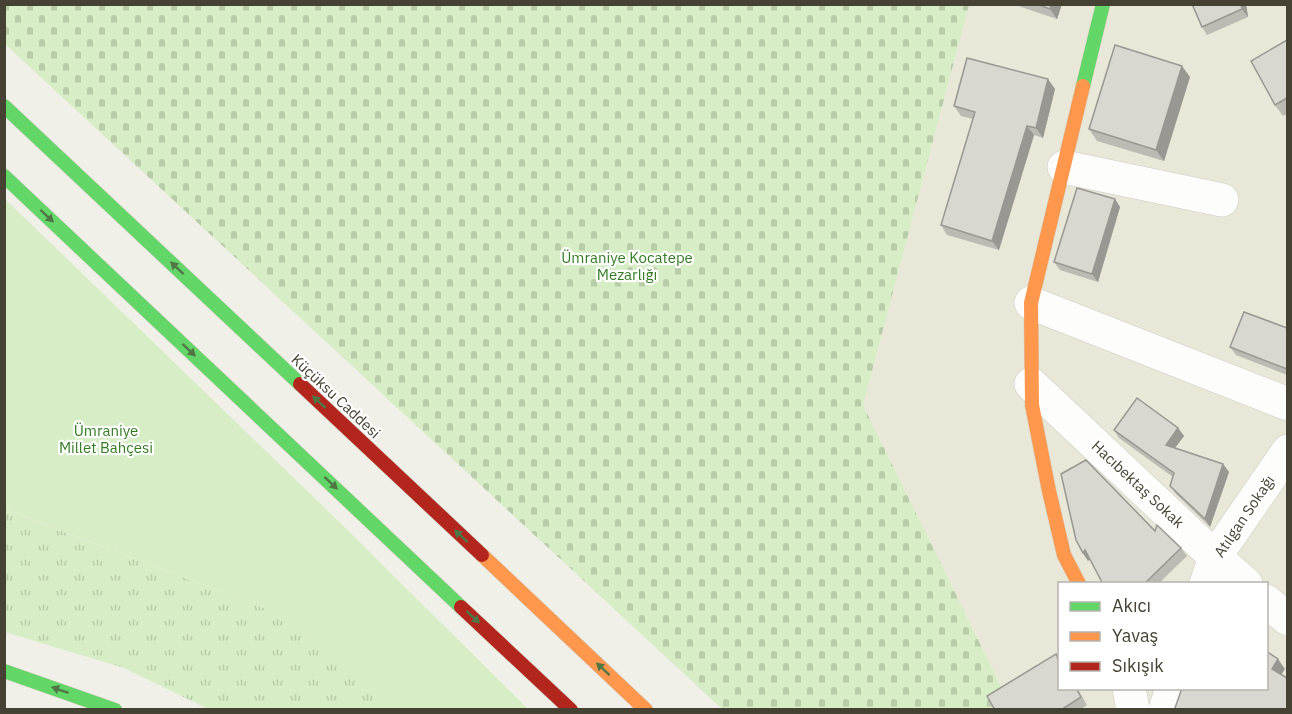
<svg xmlns="http://www.w3.org/2000/svg" width="1292" height="714" font-family="'IBM Plex Sans',sans-serif">
	<style>
		.residential { fill: #e9e7d8; fill-rule: evenodd }
		.grass { fill: url(#grass-tufts) }
		.cemetery { fill: url(#cemetery-stones) }
		.park { fill: #d6edc5 }
		.lines { fill: none; stroke-linecap: round; stroke-linejoin: round }
		.street-casing { stroke: #ceccc5; stroke-width: 34 }
		.fast-casing { stroke: #d0cebe; stroke-width: 15 }
		.slow-casing { stroke: #d0cebe; stroke-width: 15 }
		.jam-casing { stroke: #d0cebe; stroke-width: 15 }
		.street { stroke: #fdfdfc; stroke-width: 33 }
		.fast { stroke: #63d668; stroke-width: 14 }
		.slow { stroke: #ff974d; stroke-width: 14 }
		.jam { stroke: #b3261e; stroke-width: 14 }
		.wall { fill: #bbbab3 }
		.shaded-wall { fill: #989792 }
		.building { fill: #d9d8d0; stroke: #989792; stroke-width: 1.5 }
		.oneway { fill: #507646 }
		.labels { text-anchor: middle; dominant-baseline: central; stroke-width: 4.5; stroke-linejoin: round; paint-order: stroke }
		.park-label { font-size: 15px; fill: #337c22; stroke: #fff }
		.street-label { font-size: 15px; fill: #464233; stroke: #fff }
	</style>
	<defs>
		<pattern id="grass-tufts" width="24" height="20" patternUnits="userSpaceOnUse" patternTransform="scale(1.5)"><rect width="24" height="20" fill="#d6edc5"/><path d="M3 7l-1-3M5 7V3M7 7l1-3M15 17l-1-3M17 17v-4M19 17l1-3" fill="none" stroke="#b9ccaa"/></pattern>
		<pattern id="cemetery-stones" width="16" height="16" patternUnits="userSpaceOnUse" patternTransform="scale(1.5)"><rect width="16" height="16" fill="#d6edc5"/><path d="M2 7V4a2 2 0 0 1 4 0v3zM10 15v-3a2 2 0 0 1 4 0v3z" fill="#b9ccaa"/></pattern>
	</defs>
	<rect width="100%" height="100%" fill="#f0efe8"/>
	<path class="residential" d="M969,5H1287V709H1012L863,405ZM1060,584H1266V688H1060Z"/>
	<polygon class="grass" points="4,509 282,615 399,709 208,709 124,668 5,632"/>
	<polygon class="cemetery" points="4,5 969,5 863,405 1012,709 722,709 5,44"/>
	<polygon class="park" points="5,199 328,511 528,709 399,709 282,615 5,509"/>
	<g class="lines">
		<g class="street-casing">
			<g id="street">
				<polyline points="1064,167 1222,200"/>
				<polyline points="1031,303 1288,404"/>
				<polyline points="1031,384 1215,557 1246,584"/>
				<polyline points="1206,584 1215,557 1288,451"/>
				<polyline points="1266,601 1288,619"/>
				<polyline points="1129,688 1133,710"/>
				<polyline points="1165,710 1172,688"/>
			</g>
		</g>
		<g class="fast-casing">
			<g id="fast">
				<polyline points="1083,86 1103,4"/>
				<polyline points="4,106 300,384"/>
				<polyline points="4,176 461,607"/>
				<polyline points="4,671 115,710"/>
			</g>
		</g>
		<g class="slow-casing">
			<g id="slow">
				<polyline points="482,555 646,710"/>
				<polyline points="1079,584 1064,555 1049,491 1032,405 1031,303 1083,86"/>
			</g>
		</g>
		<g class="jam-casing">
			<g id="jam">
				<polyline points="300,384 482,555"/>
				<polyline points="461,607 571,710"/>
			</g>
		</g>
		<use href="#street" class="street"/>
		<use href="#fast" class="fast"/>
		<use href="#slow" class="slow"/>
		<use href="#jam" class="jam"/>
	</g>
	<g class="wall">
		<polygon points="1012,4 1062,4 1057,19"/>
		<polygon points="1192,4 1246,4 1248,17 1207,35 1202,27"/>
		<polygon points="1287,40 1287,114 1283,116 1275,105"/>
		<polygon points="1190,77 1164,161 1097,141 1089,129"/>
		<polygon points="1055,89 1043,138 1034,135 999,250 947,235 941,225 973,119 961,116 954,106"/>
		<polygon points="1115,199 1120,207 1098,282 1060,270 1054,262"/>
		<polygon points="1287,328 1287,375 1236,355 1230,347"/>
		<polygon points="1178,428 1184,436 1175,448 1223,464 1229,472 1210,527 1176,494 1170,486 1173,477 1119,438 1114,430"/>
		<polygon points="1155,531 1181,548 1187,556 1158,584 1103,584 1090,559 1088,561 1083,553"/>
		<polygon points="1077,688 1087,705 1080,710 995,710"/>
	</g>
	<g class="shaded-wall">
		<polygon points="1051,4 1062,4 1057,19 1050,9"/>
		<polygon points="1241,4 1246,4 1248,17 1242,9"/>
		<polygon points="1182,66 1190,77 1164,161 1156,150"/>
		<polygon points="1048,79 1055,89 1043,138 1036,128"/>
		<polygon points="1027,126 1034,135 999,250 992,241"/>
		<polygon points="1115,199 1120,207 1098,282 1092,274"/>
		<polygon points="1178,428 1184,436 1171,453 1166,445"/>
		<polygon points="1223,464 1229,472 1210,527 1205,519"/>
		<polygon points="1085,550 1091,558 1088,561 1083,553"/>
		<polygon points="1278,659 1285,669 1279,678 1272,669"/>
	</g>
	<g class="building">
		<polygon points="1037,4 1051,4 1050,9"/>
		<polygon points="1192,4 1241,4 1242,9 1202,27"/>
		<polygon points="1287,40 1287,98 1275,105 1251,61"/>
		<polygon points="1115,45 1182,66 1156,150 1089,129"/>
		<polygon points="967,58 1048,79 1036,128 1027,126 992,241 941,225 975,112 954,106"/>
		<polygon points="1077,188 1115,199 1092,274 1054,262"/>
		<polygon points="1244,312 1287,328 1287,369 1230,347"/>
		<polygon points="1137,398 1178,428 1166,445 1223,464 1205,519 1170,486 1174,473 1114,430"/>
		<polygon points="1086,460 1155,531 1157,525 1181,548 1144,584 1103,584 1085,550 1083,553 1076,540 1061,474"/>
		<polygon points="1266,651 1278,659 1272,669 1287,678 1287,710 1176,710 1175,708 1182,688 1266,688"/>
		<polygon points="1056,654 1059,661 1059,688 1076,688 1081,697 1061,710 995,710 987,696"/>
	</g>
	<defs><path id="oneway-solid" d="M-6-.8H1V-3.2L6.5 0L1 3.2V.8H-6Z" transform="scale(1.5)"/></defs>
	<g class="oneway">
		<use href="#oneway-solid" transform="translate(47 216) rotate(43)"/>
		<use href="#oneway-solid" transform="translate(177 268) rotate(-137)"/>
		<use href="#oneway-solid" transform="translate(189 350) rotate(43)"/>
		<use href="#oneway-solid" transform="translate(319 402) rotate(-137)"/>
		<use href="#oneway-solid" transform="translate(331 483) rotate(43)"/>
		<use href="#oneway-solid" transform="translate(461 536) rotate(-137)"/>
		<use href="#oneway-solid" transform="translate(473 617) rotate(43)"/>
		<use href="#oneway-solid" transform="translate(603 669) rotate(-137)"/>
		<use href="#oneway-solid" transform="translate(60 690) rotate(-161)"/>
	</g>
	<g class="labels">
		<g class="park-label">
			<text x="627" y="257">Ümraniye Kocatepe<tspan x="627" dy="17">Mezarlığı</tspan></text>
			<text x="106" y="430">Ümraniye<tspan x="106" dy="17">Millet Bahçesi</tspan></text>
		</g>
		<g class="street-label">
			<text transform="translate(336 396) rotate(43)">Küçüksu Caddesi</text>
			<text transform="translate(1138 484) rotate(43)">Hacıbektaş Sokak</text>
			<text transform="translate(1244 516) rotate(-56)">Atılgan Sokağı</text>
		</g>
	</g>
	<rect width="1292" height="714" fill="none" stroke="#464233" stroke-width="12"/>
	<rect x="1058" y="582" width="210" height="108" fill="#ffffff" stroke="#b5b3ad" stroke-width="1.5"/>
	<rect x="1070" y="602" width="30" height="9" fill="#63d668" stroke="#b5b3ad" stroke-width="1.5"/>
	<text x="1112" y="612" font-size="18" fill="#464233">Akıcı</text>
	<rect x="1070" y="632" width="30" height="9" fill="#ff974d" stroke="#b5b3ad" stroke-width="1.5"/>
	<text x="1112" y="642" font-size="18" fill="#464233">Yavaş</text>
	<rect x="1070" y="662" width="30" height="9" fill="#b3261e" stroke="#b5b3ad" stroke-width="1.5"/>
	<text x="1112" y="672" font-size="18" fill="#464233">Sıkışık</text>
</svg>
